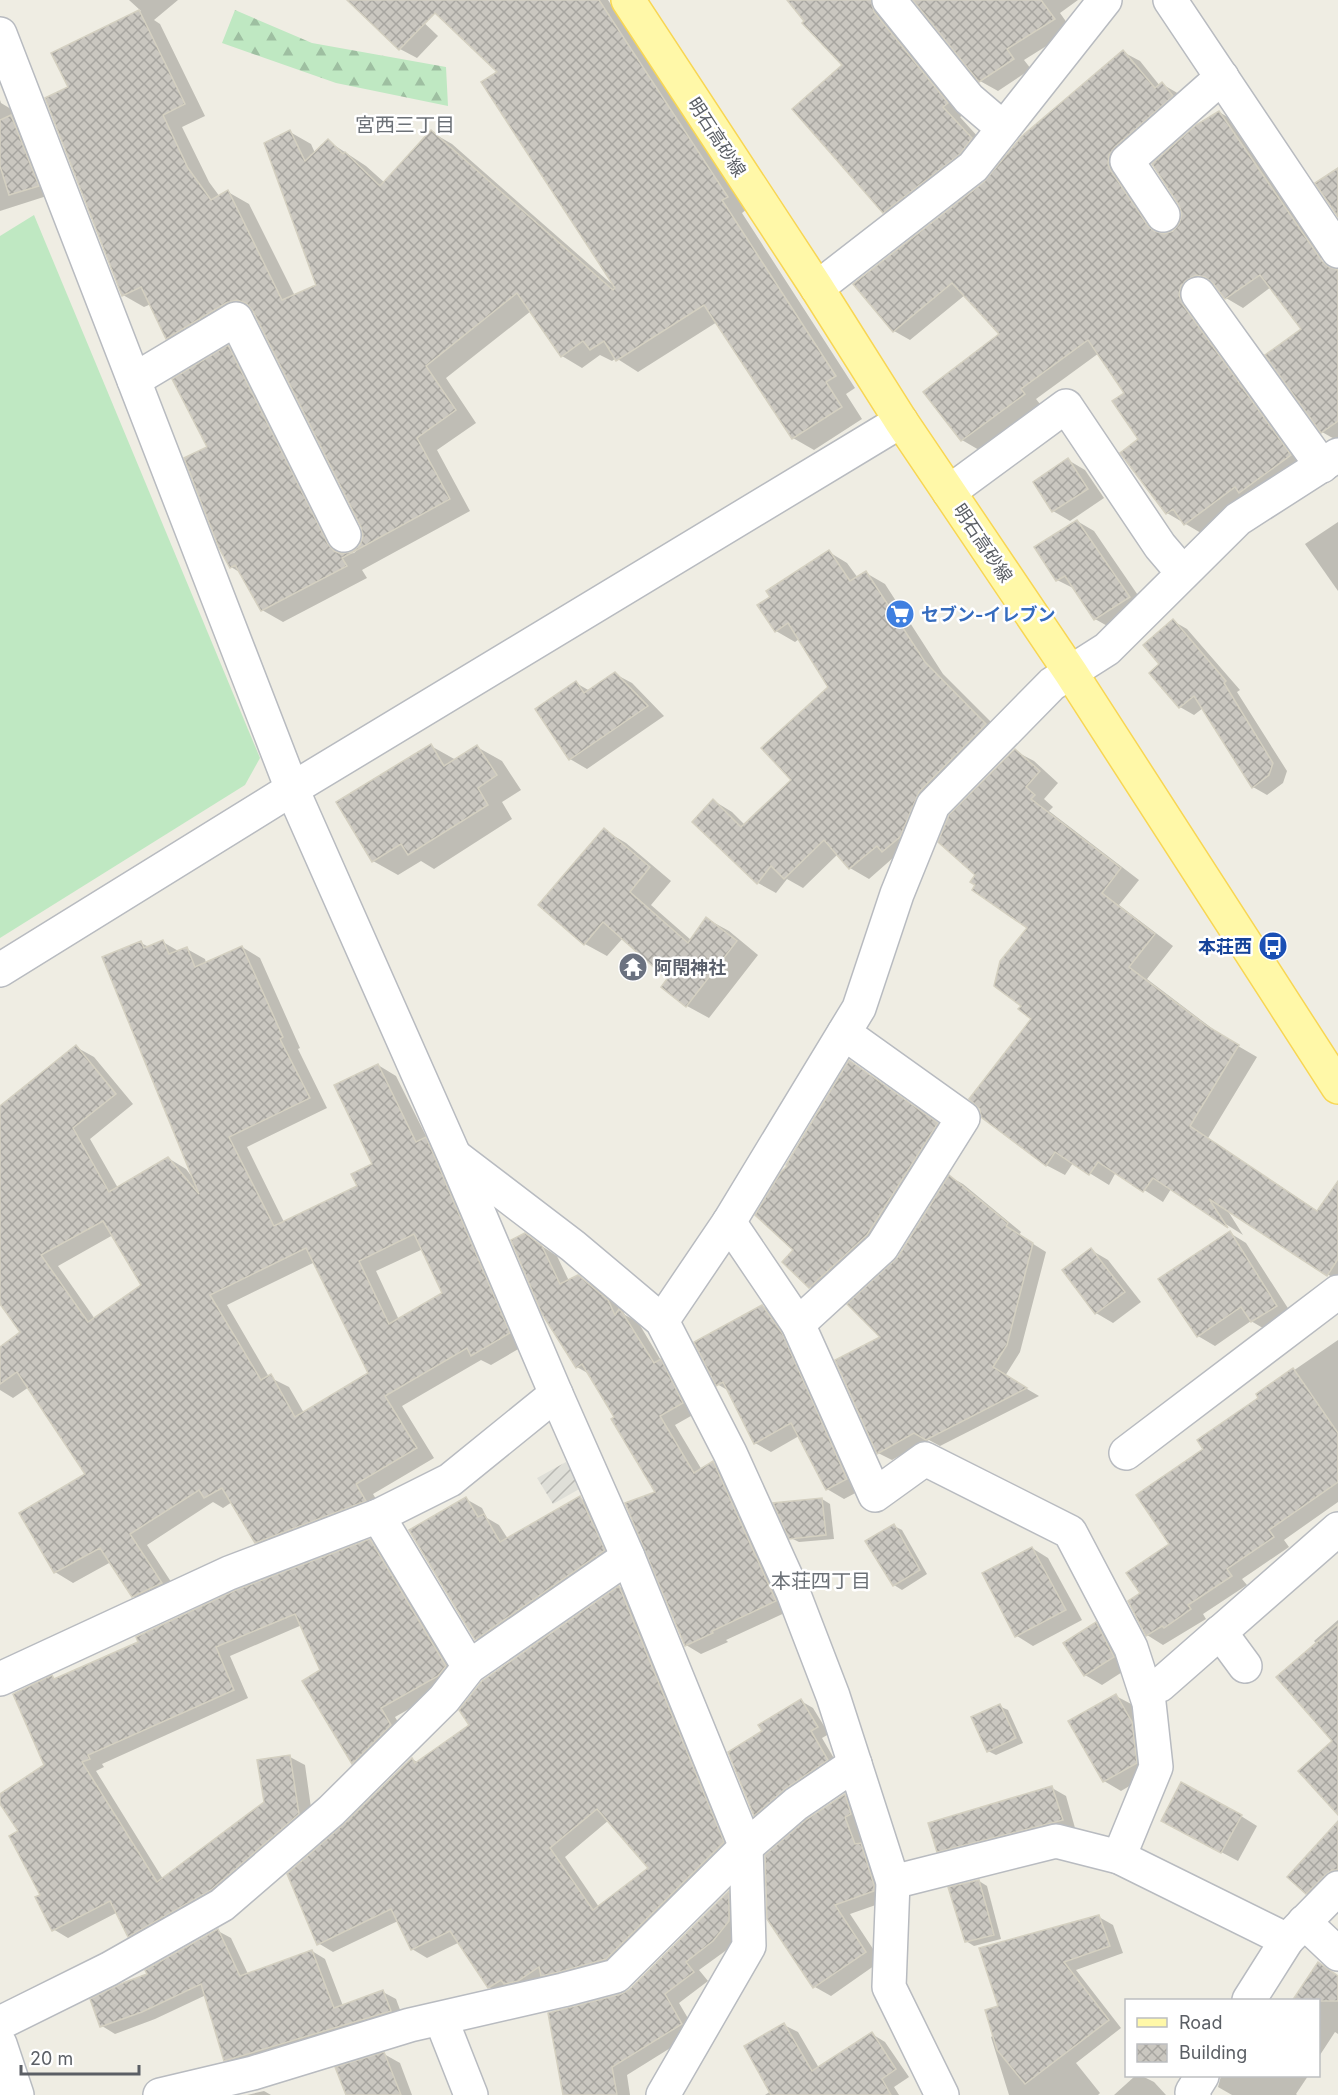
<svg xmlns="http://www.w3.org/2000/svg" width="1338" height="2095" font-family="Inter,'Noto Sans JP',sans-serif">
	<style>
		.industrial { fill: url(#industrial-furrows) }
		.grass { fill: #bfe8c2 }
		.forest { fill: url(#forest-firs) }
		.shadow { fill: #0003; fill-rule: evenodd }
		.building { fill: url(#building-cross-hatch); stroke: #d4d0c1; stroke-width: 1.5; fill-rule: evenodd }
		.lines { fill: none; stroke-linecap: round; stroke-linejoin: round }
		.minor-casing { stroke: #b8bbc0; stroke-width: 36 }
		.major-casing { stroke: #f8d653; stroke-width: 36 }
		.minor { stroke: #fff; stroke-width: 33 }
		.major { stroke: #fff8a8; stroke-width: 33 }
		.labels { text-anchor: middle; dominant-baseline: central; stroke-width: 5; stroke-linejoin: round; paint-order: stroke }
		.street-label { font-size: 18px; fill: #5b5f65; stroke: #fff }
		.shop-label { font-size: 18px; font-weight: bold; fill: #366cbe; stroke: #fff; text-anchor: start }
		.transit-label { font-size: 18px; font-weight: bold; fill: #164399; stroke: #fff; text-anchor: end }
		.worship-label { font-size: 18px; font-weight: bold; fill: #5b616d; stroke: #fff; text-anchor: start }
		.neighbourhood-label { font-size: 20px; fill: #6c7177; stroke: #fff }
	</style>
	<defs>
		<pattern id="industrial-furrows" width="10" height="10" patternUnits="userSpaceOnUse" patternTransform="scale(1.5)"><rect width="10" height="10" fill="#dfdfd8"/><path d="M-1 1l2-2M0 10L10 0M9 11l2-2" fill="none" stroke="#b8b8b3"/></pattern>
		<pattern id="forest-firs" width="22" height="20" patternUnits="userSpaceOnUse" patternTransform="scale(1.5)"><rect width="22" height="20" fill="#bfe8c2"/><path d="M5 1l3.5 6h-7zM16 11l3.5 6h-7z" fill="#9ebfa1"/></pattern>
		<pattern id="building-cross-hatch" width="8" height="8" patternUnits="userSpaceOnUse" patternTransform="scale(1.5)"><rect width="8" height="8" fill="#cac7c0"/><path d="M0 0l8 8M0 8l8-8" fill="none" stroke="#a7a5a0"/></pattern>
	</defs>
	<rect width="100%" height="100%" fill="#efede3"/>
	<polygon class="industrial" points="566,1462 581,1488 553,1504 537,1478"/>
	<polygon class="grass" points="34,215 260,758 245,785 0,938 0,236"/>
	<polygon class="forest" points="235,10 312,43 446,67 448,106 336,83 222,43"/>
	<g class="shadow">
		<polygon points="129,0 178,0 154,20 160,24 205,116 182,127 209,182 220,197 228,192 249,204 295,296 318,286 290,132 311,144 315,153 328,141 366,166 385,183 431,132 452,144 615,287 499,73 424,0 608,0 617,14 623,18 747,209 742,213 855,388 846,394 862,419 814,450 793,438 717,322 638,372 616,358 612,361 600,355 582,368 562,356 531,311 446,378 476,423 437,450 470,511 362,570 367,578 283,622 262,610 241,573 231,567 209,447 228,347 249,359 347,554 354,553 361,546 364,537 362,526 255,312 248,314 188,350 167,338 151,304 144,307 123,295 70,88 53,54 141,11"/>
		<polygon points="372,0 400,0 438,36 417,58 400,49"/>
		<polygon points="789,0 892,0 965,114 960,117 989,149 902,222 884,212 844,65"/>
		<polygon points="915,0 1078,0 1060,13 1072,30 1024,60 1031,69 998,91 980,81"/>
		<polygon points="1123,52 1140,61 1160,86 1162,84 1179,94 1128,182 1163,235 1175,231 1181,225 1219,112 1236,122 1327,254 1315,262 1338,303 1338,441 1322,432 1267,355 1303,329 1271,287 1243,308 1226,298 1216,285 1204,287 1307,465 1201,533 1167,513 1140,439 1126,393 1099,353 1036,399 1040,404 979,450 962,440 1001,334 965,295 910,340 894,331 986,183"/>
		<polygon points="0,100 1,103 16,112 53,194 0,211"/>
		<polygon points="1068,460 1085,470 1104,498 1070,521 1053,511 1035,482"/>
		<polygon points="1077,521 1094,531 1146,607 1111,628 1095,619 1075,589 1057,580"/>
		<polygon points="1338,522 1338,591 1305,544"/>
		<polygon points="829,552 847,563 858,578 866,573 885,584 943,674 1004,735 902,861 894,857 869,879 850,868 838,854 803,888 787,879 776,893 758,883 694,822 714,801 732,812 745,825 793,781 830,687 799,639 795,642 776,631"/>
		<polygon points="1173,621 1187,629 1240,690 1237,692 1287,771 1283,783 1267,795 1253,787 1203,708 1194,715 1180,707"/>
		<polygon points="615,674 632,683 664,716 587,769 570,759 537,710 576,683 590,691"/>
		<polygon points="431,746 456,760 477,747 502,761 521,790 502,802 512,819 434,869 421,861 398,875 373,861"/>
		<polygon points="1015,751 1034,761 1058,783 1044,799 1053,807 1049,811 1139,880 1119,905 1173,946 1147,979 1226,1039 1257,1057 1208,1138 1319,1212 1338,1214 1338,1281 1226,1208 1243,1235 1171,1189 1163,1202 1116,1172 1109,1185 1073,1163 1065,1175 1046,1165 1034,1018 1023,1006 1029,928 977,884 977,874"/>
		<polygon points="604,830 626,843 671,881 651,905 691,940 707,919 729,931 758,955 709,1018 687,1006 669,979 623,938 607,956 585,944"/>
		<path d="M163,942L180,952L187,949L205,959L206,963L242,947L260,958L300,1048L298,1049L327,1108L247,1147L284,1222L359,1187L374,1164L378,1065L396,1076L428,1140L444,1149L527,1344L491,1365L481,1360L402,1406L434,1458L373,1494L383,1511L274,1553L256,1542L232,1502L223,1508L213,1502L147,1545L179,1594L151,1607L133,1596L111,1562L73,1583L55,1572L21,1513L88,1475L29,1387L13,1398L0,1390V1348L23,1333L0,1301V1108L76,1047L94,1057L133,1104L90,1139L118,1188L168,1158L186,1169L192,1177L141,943L149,947ZM113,1235L143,1286L95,1319L58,1266ZM423,1249L444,1294L399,1320L376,1271ZM315,1262L370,1374L304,1413L289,1387L269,1377L227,1305Z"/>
		<polygon points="850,1062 952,1133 825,1296 810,1287 784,1262 795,1250 789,1165"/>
		<polygon points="950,1177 963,1184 1021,1232 1019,1235 1046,1252 1020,1352 1005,1376 1039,1396 940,1446 929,1440 892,1460 878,1453 883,1337 899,1258"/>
		<polygon points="1230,1233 1246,1243 1293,1316 1268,1331 1251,1321 1215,1346 1198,1336"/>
		<polygon points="525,1235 557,1256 569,1281 578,1277 594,1286 623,1311 625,1315 638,1322 662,1362 676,1370 698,1412 675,1425 702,1470 713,1463 729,1472 791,1610 726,1640 728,1642 701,1654 686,1645 657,1493 591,1375 577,1367"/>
		<polygon points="1091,1250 1108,1260 1141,1302 1113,1323 1096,1313"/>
		<polygon points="762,1306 779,1316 863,1489 844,1499 827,1489 799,1436 771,1452 755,1443 729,1391 717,1384"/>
		<polygon points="1338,1340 1338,1502 1284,1540 1289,1547 1242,1579 1247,1585 1203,1614 1206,1619 1163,1645 1147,1635 1130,1602 1142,1594 1171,1544 1205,1450 1261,1398 1258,1395"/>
		<polygon points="580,1498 595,1507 620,1560 492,1648 476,1639 466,1499 482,1508 487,1518 499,1525 508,1539"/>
		<polygon points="822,1499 830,1504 834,1539 799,1542 791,1538"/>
		<polygon points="894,1526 902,1530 927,1574 902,1590 894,1585"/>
		<polygon points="370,1541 385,1549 460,1675 453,1684 395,1717 405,1734 367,1771 353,1763 322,1671 302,1625 230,1656 248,1698 102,1764 104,1767 96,1771 163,1879 265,1802 290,1757 305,1765 313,1822 144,1944 129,1936 118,1912 68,1938 53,1929 20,1831 0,1801 0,1796 46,1765 52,1677 56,1679"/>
		<polygon points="1032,1548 1048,1558 1082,1620 1033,1646 1017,1636"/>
		<path d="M620,1587L635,1596L739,1852L622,1967L504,1996L489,1987L460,1942L427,1958L412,1949L398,1921L333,1952L318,1943L345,1825L412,1759L417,1762L471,1725ZM609,1820L650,1868L599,1907L565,1857Z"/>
		<polygon points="1338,1620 1338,1808 1334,1741 1317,1644 1314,1641"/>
		<polygon points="1096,1623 1113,1633 1130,1667 1102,1685 1085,1675"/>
		<polygon points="1116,1696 1133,1705 1153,1772 1121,1791 1104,1781"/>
		<polygon points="801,1701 813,1708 829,1734 822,1738 839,1767 767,1822 755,1815 764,1732"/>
		<polygon points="999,1706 1008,1710 1023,1743 996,1755 988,1751"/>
		<polygon points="1052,1788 1066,1796 1075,1828 952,1858 938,1851"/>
		<polygon points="845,1795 861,1804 890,1900 850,1914 881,1961 831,1996 815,1987"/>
		<polygon points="1241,1816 1257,1826 1238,1861 1180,1830"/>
		<polygon points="1338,1847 1338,1888 1323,1903 1306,1893"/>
		<polygon points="979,1881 987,1886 1001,1939 974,1946 966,1941"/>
		<polygon points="729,1893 743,1901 744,1930 728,1949 699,1970 708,1981 679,2003 696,2032 627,2075 630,2095 564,2095 630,1991"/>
		<polygon points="1099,1917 1113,1925 1123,1953 1076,1970 1121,2028 1076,2063 1100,2093 1098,2095 1009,2095 991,2037 994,2035 1000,2007"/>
		<polygon points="218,1931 231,1938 248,1974 312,1951 325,1959 343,2006 383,1992 396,1999 403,2018 238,2067 225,2060 206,1995 155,2019 115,2034 102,2026 149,1975"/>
		<polygon points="1319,1964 1338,1976 1338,2034 1335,2032 1318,2058"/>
		<polygon points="784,2025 798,2032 819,2068 872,2034 885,2042 909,2077 894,2087 899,2095 765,2095 771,2091"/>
		<polygon points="384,2054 400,2063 412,2095 348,2095"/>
		<polygon points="1135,2076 1142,2076 1154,2082 1166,2095 1114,2095"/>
		<polygon points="1221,2076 1308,2076 1296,2094 1297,2095 1232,2095 1218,2087"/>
		<polygon points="264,2091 271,2095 247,2095"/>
	</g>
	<g class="building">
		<polygon points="347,0 599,0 728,197 722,200 836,376 826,382 842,407 792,439 704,305 616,361 604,341 590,350 583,341 561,357 517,293 426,366 456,410 417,438 450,499 342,558 347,566 261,611 235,565 230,568 219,548 184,458 207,447 172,379 228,345 328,544 334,551 342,554 353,551 360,545 363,537 361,527 253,311 246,303 237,300 226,303 166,339 141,287 122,296 45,98 68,87 51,53 139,10 185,104 163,115 188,168 211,200 228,190 282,300 316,285 264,143 290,130 305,161 328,139 343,154 345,152 380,186 431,130 613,290 615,288 481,82 497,72 435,13 399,50"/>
		<polygon points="787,0 871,0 874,12 948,103 943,107 972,138 960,154 883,213 792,109 842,65 802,23 804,21"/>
		<polygon points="913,0 1041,0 1055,19 1007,49 1014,59 979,82"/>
		<polygon points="1123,50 1155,88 1162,82 1173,96 1115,147 1109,155 1108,164 1111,171 1148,226 1154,231 1164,234 1173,231 1179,224 1182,214 1179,205 1152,164 1196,125 1219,111 1322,261 1329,267 1338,270 1338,421 1321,433 1265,355 1301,329 1260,275 1225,299 1213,283 1205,277 1196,275 1188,279 1181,286 1179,295 1183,305 1291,455 1239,493 1235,487 1184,525 1173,509 1166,514 1120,453 1138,439 1112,401 1124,393 1088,340 1021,389 1025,394 961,441 923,392 999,334 952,283 893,332 853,284 984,182 1022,136"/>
		<polygon points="11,115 39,186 9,195 0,166 0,120"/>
		<polygon points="1338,168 1338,217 1315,183"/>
		<polygon points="1068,458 1088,489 1052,512 1033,482"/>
		<polygon points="1077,520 1130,597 1094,620 1065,576 1056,581 1034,547"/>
		<polygon points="829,550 850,581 866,571 925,662 986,724 919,792 900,837 882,852 877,846 849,869 824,840 784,879 771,866 757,884 692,822 713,799 741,827 791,780 761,748 828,687 788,623 775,632 757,605 770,597 766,591"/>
		<polygon points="1173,619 1226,681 1224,683 1273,763 1269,775 1252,788 1194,696 1179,708 1149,673 1159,664 1143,645"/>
		<polygon points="615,672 648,706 569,760 535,709 576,681 584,693"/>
		<polygon points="431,744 444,766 477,745 497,775 478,788 488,805 408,855 401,844 372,862 336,802"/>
		<polygon points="1015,749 1040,771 1026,787 1035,795 1031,799 1121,868 1102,893 1155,934 1129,967 1207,1026 1239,1045 1190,1126 1317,1211 1338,1181 1338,1259 1327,1276 1209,1199 1228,1228 1153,1178 1143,1192 1098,1162 1089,1175 1055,1152 1046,1166 981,1117 980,1109 969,1099 1031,1019 1018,1009 1021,1006 994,986 1000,961 1027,928 972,890 975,885 970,882 975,875 938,842 949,815"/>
		<polygon points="604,828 650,867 630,892 688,943 706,917 737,941 686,1007 661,987 667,979 603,922 584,945 538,905"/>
		<path d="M163,940L169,954L187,947L195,967L242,946L283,1037L280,1039L310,1098L229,1137L274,1226L357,1186L351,1174L372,1164L334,1085L378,1064L416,1142L426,1137L510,1333L471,1356L467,1348L385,1396L417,1448L356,1484L366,1501L255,1543L222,1488L204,1498L199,1490L130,1534L162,1583L132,1597L100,1548L54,1573L19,1513L85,1474L17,1372L0,1384V1347L20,1332L0,1304V1106L76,1045L116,1094L73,1128L109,1192L168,1157L199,1194L102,957L141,941L144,948ZM103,1221L141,1285L88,1322L41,1255ZM414,1234L442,1293L389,1324L359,1261ZM306,1248L368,1373L295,1417L271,1374L261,1380L210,1295Z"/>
		<polygon points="849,1060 938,1123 867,1235 809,1288 782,1262 793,1250 755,1215 781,1172 787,1166 786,1165"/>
		<polygon points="949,1175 1008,1223 1006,1226 1033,1243 1007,1345 993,1367 1027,1388 926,1440 914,1433 877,1454 835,1360 880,1337 847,1304 898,1257"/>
		<polygon points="1230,1231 1277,1306 1251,1322 1241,1307 1197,1337 1158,1279"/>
		<polygon points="525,1233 542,1246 560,1284 578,1275 608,1300 615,1315 619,1309 622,1312 654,1363 661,1359 683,1403 660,1416 694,1473 713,1461 776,1601 712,1631 713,1633 685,1646 625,1503 655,1492 611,1419 614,1417 582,1364 576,1368 542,1314 511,1240"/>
		<polygon points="1091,1248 1125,1292 1095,1314 1062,1270"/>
		<polygon points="762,1305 782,1333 847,1479 826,1490 791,1423 754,1444 723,1382 716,1386 694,1342"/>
		<polygon points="1293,1368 1338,1433 1338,1482 1269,1530 1274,1537 1227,1569 1232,1576 1188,1605 1191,1609 1164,1628 1162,1626 1146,1636 1128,1601 1140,1593 1126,1573 1169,1544 1136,1495 1203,1449 1197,1440 1258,1398 1256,1394"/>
		<polygon points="580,1496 605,1550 475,1640 409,1530 466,1497 478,1517 484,1514 500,1542"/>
		<polygon points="822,1498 826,1535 789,1539 773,1503"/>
		<polygon points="894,1524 920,1570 893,1586 865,1541"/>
		<polygon points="370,1539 446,1666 438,1676 381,1708 391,1725 352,1764 302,1681 320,1670 295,1614 216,1647 234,1690 88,1755 90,1759 82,1762 157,1882 264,1802 257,1760 290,1755 299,1814 211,1890 128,1937 110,1901 52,1931 35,1897 40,1895 9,1836 18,1831 0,1804 0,1794 44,1765 13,1694 52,1675 54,1679 138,1642 136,1637 236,1590"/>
		<polygon points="1032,1547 1066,1610 1015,1637 982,1573"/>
		<path d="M619,1586L724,1842L606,1959L559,1972L541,1976L539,1967L518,1981L504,1984L501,1980L488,1988L450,1931L411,1950L391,1909L317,1945L287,1874L344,1824L412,1758L415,1763L469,1725L459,1710L482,1681ZM597,1809L648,1868L593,1910L550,1848Z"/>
		<polygon points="1096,1622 1114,1657 1084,1676 1063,1643"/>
		<polygon points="1338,1624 1338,1815 1298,1771 1332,1741 1276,1677"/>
		<polygon points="1116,1694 1132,1722 1137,1763 1103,1782 1068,1721"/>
		<polygon points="801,1699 818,1727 811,1731 828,1760 785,1789 754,1816 728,1752 762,1731 758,1725"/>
		<polygon points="1000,1704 1016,1738 987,1752 971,1717"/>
		<polygon points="1181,1782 1242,1815 1221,1853 1161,1821"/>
		<polygon points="1052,1786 1063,1820 937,1852 928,1823"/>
		<polygon points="845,1794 851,1814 845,1817 855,1844 861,1843 874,1885 874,1891 835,1905 866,1952 813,1988 767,1919 765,1855 807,1819"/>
		<polygon points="1338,1821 1338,1870 1332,1870 1325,1875 1306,1894 1287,1877"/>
		<polygon points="979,1880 994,1935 965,1942 948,1887"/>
		<polygon points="729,1891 729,1921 713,1941 686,1962 694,1972 665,1994 682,2024 612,2067 617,2095 563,2095 548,2013 621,1994 629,1990"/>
		<polygon points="1099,1915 1110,1946 1064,1962 1109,2020 1025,2084 997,2050 985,2010 998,2006 979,1948"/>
		<polygon points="218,1929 240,1976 312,1950 334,2008 383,1990 391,2011 224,2061 201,1984 142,2012 100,2027 90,1999 123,1983 147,1974 145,1970"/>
		<polygon points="1318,1962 1338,1976 1338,2001 1292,2001"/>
		<polygon points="784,2023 812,2071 872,2032 896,2069 882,2079 891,2095 771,2095 744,2046"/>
		<polygon points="384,2052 401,2095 346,2095 335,2067"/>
	</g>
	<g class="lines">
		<g class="minor-casing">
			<g id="minor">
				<polyline points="889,0 969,99 1003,128"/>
				<polyline points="1170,0 1338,251"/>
				<polyline points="0,34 292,789 454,1155 556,1394 628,1557 746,1847 749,1946 663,2095"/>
				<polyline points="1163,215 1127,161 1222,77"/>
				<polyline points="817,288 973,167 1105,0"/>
				<polyline points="1198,294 1322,466"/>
				<polyline points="134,380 236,319 344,535"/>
				<polyline points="949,492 1066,406 1160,546 1183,573"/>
				<polyline points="0,970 292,789 901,421"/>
				<polyline points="455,1156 573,1246 662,1321 730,1453 793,1592 833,1696 893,1882 889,1987 942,2095"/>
				<polyline points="729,1222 798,1324 875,1495 925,1459 1070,1532 1131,1648 1149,1703 1156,1767 1119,1857"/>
				<polyline points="662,1321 729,1222 859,1008 897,894 933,805 1052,684 1107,649 1238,519 1338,455"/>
				<polyline points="798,1324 882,1247 963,1118 844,1033"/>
				<polyline points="1126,1453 1338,1292"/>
				<polyline points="378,1516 469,1667"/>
				<polyline points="1220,1632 1245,1666"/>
				<polyline points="0,1679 229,1573 378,1516 450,1480 556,1394"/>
				<polyline points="1160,1685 1338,1529"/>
				<polyline points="893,1882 1056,1841 1119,1857 1287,1940"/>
				<polyline points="1304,1922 1338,1954"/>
				<polyline points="1249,2000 1287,1940 1338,1888"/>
				<polyline points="441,2019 471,2095"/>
				<polyline points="0,2023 109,1969 222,1905 331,1811 444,1699 469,1667 628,1557"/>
				<polyline points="0,2044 17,2095"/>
				<polyline points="160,2095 253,2073 410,2025 563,1990 616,1976 746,1847 796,1804 855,1764"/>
				<polyline points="1194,2095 1192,2092 1202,2076"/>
			</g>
		</g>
		<g class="major-casing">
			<polyline id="major" points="628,0 817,288 901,421 1071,673 1338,1087"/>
		</g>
		<use href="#minor" class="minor"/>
		<use href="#major" class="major"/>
	</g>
	<defs>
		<g id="supermarket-disc" transform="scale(1.5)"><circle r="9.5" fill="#3f7fe0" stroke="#fff"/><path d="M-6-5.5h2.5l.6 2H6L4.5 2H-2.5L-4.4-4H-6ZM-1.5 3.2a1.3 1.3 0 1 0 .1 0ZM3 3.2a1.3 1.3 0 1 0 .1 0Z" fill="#fff"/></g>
		<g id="bus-disc" transform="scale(1.5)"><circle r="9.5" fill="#1a4fb4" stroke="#fff"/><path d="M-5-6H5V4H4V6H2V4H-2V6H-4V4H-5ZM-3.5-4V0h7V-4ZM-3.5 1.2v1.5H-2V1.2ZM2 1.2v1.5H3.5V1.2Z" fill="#fff"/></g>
		<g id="temple-disc" transform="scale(1.5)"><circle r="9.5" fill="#6b7280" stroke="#fff"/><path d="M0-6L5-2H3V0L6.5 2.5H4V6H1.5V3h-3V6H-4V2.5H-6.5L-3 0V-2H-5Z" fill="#fff"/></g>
	</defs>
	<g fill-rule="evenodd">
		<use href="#supermarket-disc" x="900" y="614"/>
		<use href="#bus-disc" x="1273" y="946"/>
		<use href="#temple-disc" x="633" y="967"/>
	</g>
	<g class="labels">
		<g class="street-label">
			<text transform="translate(717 137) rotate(57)">明石高砂線</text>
			<text transform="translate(983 543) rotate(56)">明石高砂線</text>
		</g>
		<g class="shop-label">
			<text x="921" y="614">セブン-イレブン</text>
		</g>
		<g class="transit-label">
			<text x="1252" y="946">本荘西</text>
		</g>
		<g class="worship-label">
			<text x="654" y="967">阿閇神社</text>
		</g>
		<g class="neighbourhood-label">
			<text x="405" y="125">宮西三丁目</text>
			<text x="821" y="1581">本荘四丁目</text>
		</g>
	</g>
	<rect x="1125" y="1999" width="195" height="78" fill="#ffffff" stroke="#bdbfc1" stroke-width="1.5"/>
	<rect x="1137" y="2018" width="30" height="9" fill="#fff8a8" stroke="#bdbfc1" stroke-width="1.5"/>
	<text x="1179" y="2029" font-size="18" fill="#5b5f65">Road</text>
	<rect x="1137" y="2044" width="30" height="18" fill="url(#building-cross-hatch)" stroke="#bdbfc1" stroke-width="1.5"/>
	<text x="1179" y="2059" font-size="18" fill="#5b5f65">Building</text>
	<path d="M21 2065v9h118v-9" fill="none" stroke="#5b5f65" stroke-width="3"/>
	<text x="30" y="2065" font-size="18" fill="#5b5f65" stroke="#ffffff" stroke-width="4.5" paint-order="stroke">20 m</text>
</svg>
